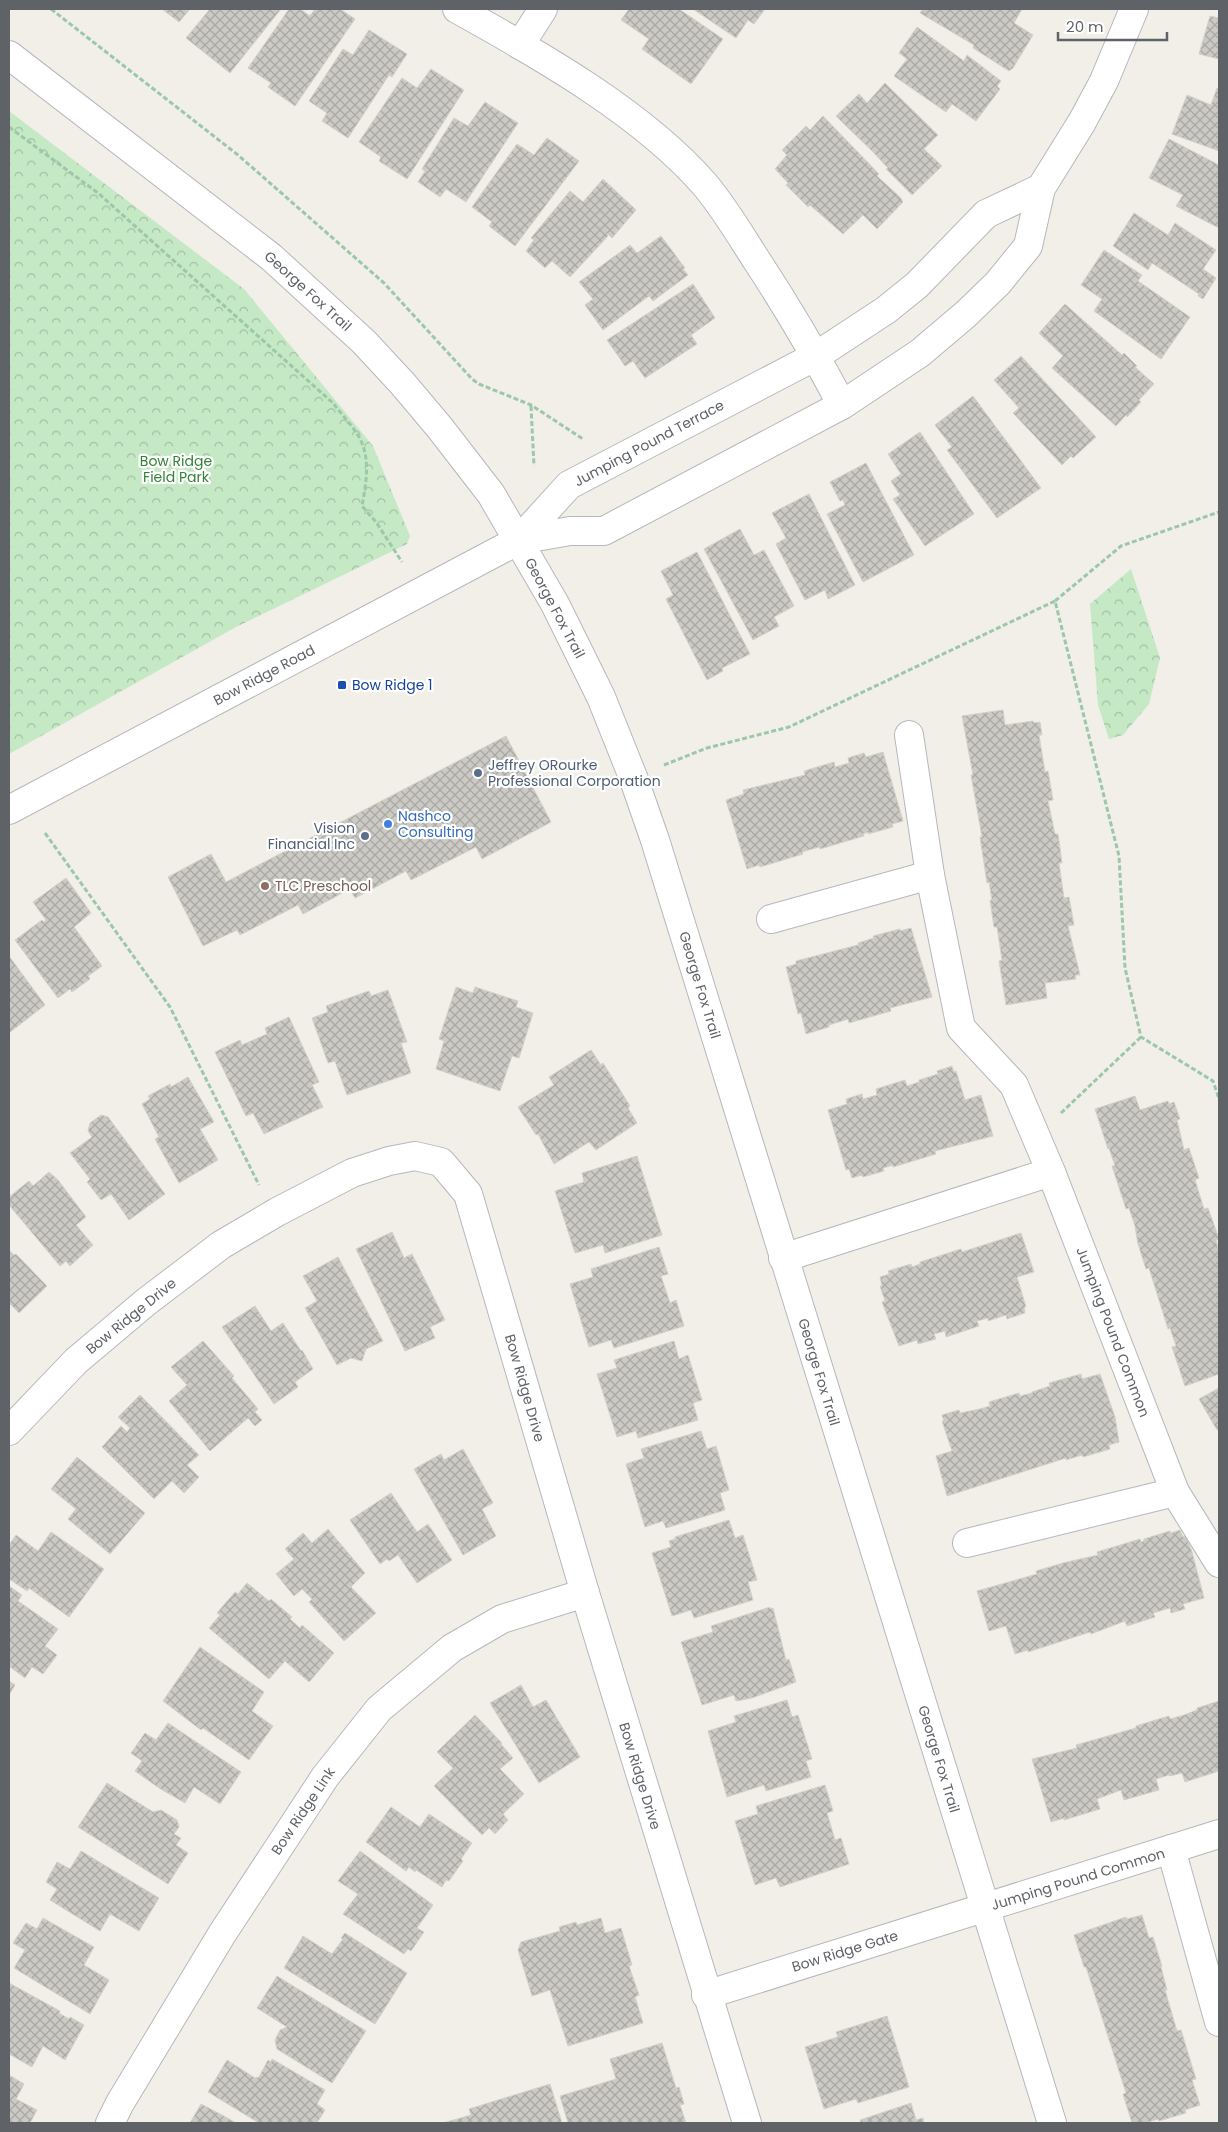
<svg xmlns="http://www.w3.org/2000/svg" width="1228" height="2132" font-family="Poppins,sans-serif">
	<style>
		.park { fill: url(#park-crowns) }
		.building { fill: url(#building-cross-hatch); stroke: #d6d1c6 }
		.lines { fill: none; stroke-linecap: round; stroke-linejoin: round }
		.minor-casing { stroke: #b5b8bc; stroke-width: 30 }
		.tertiary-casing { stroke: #b5b8bc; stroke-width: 30 }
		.path { stroke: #9cc7a9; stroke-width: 3; stroke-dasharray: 5 2.5; stroke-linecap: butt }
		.minor { stroke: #fff; stroke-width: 28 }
		.tertiary { stroke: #fff; stroke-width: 28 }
		.transit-dot { fill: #1a4fb4; stroke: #fff; stroke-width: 2 }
		.service-dot { fill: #5c6f8a; stroke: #fff; stroke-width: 2 }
		.shop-dot { fill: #3f7fe0; stroke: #fff; stroke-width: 2 }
		.education-dot { fill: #8d6e63; stroke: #fff; stroke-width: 2 }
		.labels { text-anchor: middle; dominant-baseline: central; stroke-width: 4.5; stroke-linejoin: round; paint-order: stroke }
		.street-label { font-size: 14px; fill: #5f6368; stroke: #fff }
		.park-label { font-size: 14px; fill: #348238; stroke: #fff }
		.transit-label { font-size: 14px; fill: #164399; stroke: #fff; text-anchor: start }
		.service-label { font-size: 14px; fill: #4e5e75; stroke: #fff; text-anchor: start }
		.shop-label { font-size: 14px; fill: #366cbe; stroke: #fff; text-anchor: start }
		.education-label { font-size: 14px; fill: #785e54; stroke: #fff; text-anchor: start }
	</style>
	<defs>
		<pattern id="park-crowns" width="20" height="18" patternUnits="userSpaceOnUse" patternTransform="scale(1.25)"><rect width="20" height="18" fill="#c5e8c5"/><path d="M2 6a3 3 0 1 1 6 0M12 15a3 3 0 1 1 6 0" fill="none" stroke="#a3c0a4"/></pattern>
		<pattern id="building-cross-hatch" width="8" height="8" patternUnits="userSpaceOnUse" patternTransform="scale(1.25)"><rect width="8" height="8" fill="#cccac5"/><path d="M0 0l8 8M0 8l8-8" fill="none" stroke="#a9a8a4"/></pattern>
	</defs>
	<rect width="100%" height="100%" fill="#f1efe8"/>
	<g class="park">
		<polygon points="9,111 244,289 373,446 410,536 407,544 236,627 9,754"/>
		<polygon points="1131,569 1160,658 1149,704 1123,735 1109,739 1098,705 1090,604"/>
	</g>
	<g class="building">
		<polygon points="162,9 190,9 179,22"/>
		<polygon points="210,9 281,9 230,73 186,38"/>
		<polygon points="289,9 300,9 310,16 315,9 340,9 355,19 295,106 268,87 271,83 248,68"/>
		<polygon points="629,9 679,9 723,39 691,84 642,49 649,39 621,20"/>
		<polygon points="693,9 765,9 754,24 748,20 736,38"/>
		<polygon points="923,9 1022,9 1014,23 1033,35 1013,68 1009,71 973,48 974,45 920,13"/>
		<polygon points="1210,16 1219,18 1219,59 1199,54"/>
		<polygon points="917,27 964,61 967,55 1001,81 997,86 1000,89 976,121 952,104 946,112 894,76 907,59 899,53"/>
		<polygon points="369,30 407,54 392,77 389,75 348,138 322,121 327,113 309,101 343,49 353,55"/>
		<polygon points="431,69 464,90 407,179 379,161 381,157 359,142 402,78 417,88"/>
		<polygon points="885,83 938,135 924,149 942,166 912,195 886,169 888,168 873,152 836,116 859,94 867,103"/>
		<polygon points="1217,88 1219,89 1219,151 1172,134 1187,95 1211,105"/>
		<polygon points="485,102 518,123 466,202 446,189 440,197 418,182 425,171 422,169 454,118 468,126"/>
		<polygon points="823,116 879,174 877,176 900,197 903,202 877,229 863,215 843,234 810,205 808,207 786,185 788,183 775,169 787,155 782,150 806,126 810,130"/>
		<polygon points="547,138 579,161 515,246 489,226 492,222 472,207 517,144 534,155"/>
		<polygon points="1169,139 1219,165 1219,228 1176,206 1183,195 1149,178"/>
		<polygon points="603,179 636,210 612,238 607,233 608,236 570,277 552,261 545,268 526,251 534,240 531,238 570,191 583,202"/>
		<polygon points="1134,213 1168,235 1175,223 1216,250 1203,269 1216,278 1203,299 1198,296 1199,294 1152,263 1148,270 1113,246"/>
		<polygon points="661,236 685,268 683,269 688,275 653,301 649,296 603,330 585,305 593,299 579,282 630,245 637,253"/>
		<polygon points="1104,250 1142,275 1138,281 1190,317 1161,359 1094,311 1102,299 1081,285"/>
		<polygon points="693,284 715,318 691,335 697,344 645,378 633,361 625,366 607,340"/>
		<polygon points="1065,304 1122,355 1124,353 1137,366 1135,367 1154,384 1139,400 1141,402 1127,417 1126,415 1116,426 1052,368 1063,356 1039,333"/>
		<polygon points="1021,356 1096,437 1073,458 1071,456 1062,465 1013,413 1019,408 994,380"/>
		<polygon points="973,396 1041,488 997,518 947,450 952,447 935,425"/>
		<polygon points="920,432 974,514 925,546 893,499 900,495 891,481 901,474 888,454"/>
		<polygon points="866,463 914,555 863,582 827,514 845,505 843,500 840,501 830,482"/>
		<polygon points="809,494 855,585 828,599 825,590 805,600 776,544 786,538 772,513"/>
		<polygon points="740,529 754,555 764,550 794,606 774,617 779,626 753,640 704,549"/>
		<polygon points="697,552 750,654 722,668 723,671 707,680 666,599 673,595 661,571"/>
		<polygon points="1003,710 1005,725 1033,721 1034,723 1040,722 1042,735 1039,735 1045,772 1048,771 1053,800 1048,801 1055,834 1058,834 1062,863 1059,863 1064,898 1069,897 1074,925 1068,926 1080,975 1075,975 1076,979 1045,983 1047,998 1006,1005 999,961 1002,960 997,927 994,927 990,900 992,900 989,882 987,883 980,837 982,837 971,775 973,775 962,716"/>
		<polygon points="506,736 551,822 482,859 476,847 411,880 406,871 355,898 350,889 303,914 298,905 240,935 237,930 203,946 168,877 211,854 226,882"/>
		<polygon points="883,752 903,821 892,824 893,827 868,834 868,832 863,834 864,836 820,849 819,847 802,852 803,854 760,867 759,865 747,869 726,800 744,794 743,790 805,775 804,771 834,762 835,767 849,763 848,758 864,753 866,757"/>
		<polygon points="66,878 91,913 74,927 102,966 88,976 90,979 72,992 70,989 58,998 15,940 42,920 44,922 46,920 33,902"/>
		<polygon points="911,928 932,997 890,1008 891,1011 849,1023 848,1019 829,1025 829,1027 806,1034 801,1013 798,1014 786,967 796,964 796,961 858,945 858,943 874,938 873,936 900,929 900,931"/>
		<polygon points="9,956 45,1005 9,1033"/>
		<polygon points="456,987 473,993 475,987 518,1001 516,1007 533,1013 519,1058 512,1056 500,1091 436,1069 444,1041 439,1039"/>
		<polygon points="388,990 407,1042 401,1043 411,1073 347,1095 335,1061 328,1063 312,1018 328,1012 326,1006 369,991 371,996"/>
		<polygon points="289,1017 319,1082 312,1085 323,1107 264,1134 253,1113 246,1116 215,1052 240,1040 242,1045 267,1034 265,1028"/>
		<polygon points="591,1050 601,1065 603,1063 630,1106 628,1108 637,1123 596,1150 589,1142 554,1164 538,1134 536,1135 518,1107 554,1085 549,1077"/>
		<polygon points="952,1066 954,1072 956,1071 965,1100 981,1095 993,1136 935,1151 936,1154 893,1167 893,1165 883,1168 884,1171 863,1177 862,1175 852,1178 849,1169 846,1170 828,1110 847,1104 846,1099 862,1094 863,1099 877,1095 876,1089 905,1080 907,1086 919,1082 919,1080 938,1074 937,1071"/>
		<polygon points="188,1077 214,1122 200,1129 218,1160 179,1183 155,1139 159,1137 142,1104 150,1099 148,1096 170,1084 171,1087"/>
		<polygon points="1135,1096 1140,1110 1168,1101 1169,1104 1174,1102 1180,1119 1177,1120 1184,1150 1189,1148 1199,1178 1195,1180 1204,1209 1208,1208 1219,1239 1216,1240 1219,1252 1219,1374 1185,1386 1172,1347 1176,1346 1170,1328 1168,1329 1149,1268 1146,1269 1138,1244 1135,1226 1129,1208 1126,1209 1112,1166 1115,1166 1109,1148 1108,1149 1095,1109"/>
		<polygon points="101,1115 108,1117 165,1194 129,1220 111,1194 101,1200 87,1182 90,1179 70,1153 92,1137 88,1131 90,1123"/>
		<polygon points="637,1156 662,1235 605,1253 603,1245 575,1253 555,1191 584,1182 582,1173"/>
		<polygon points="49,1172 58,1180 86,1217 76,1225 93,1245 70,1266 66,1261 60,1266 9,1205 9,1197 29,1181 33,1186"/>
		<polygon points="392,1232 404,1258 412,1254 445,1320 430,1327 435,1338 405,1351 356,1249"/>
		<polygon points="1021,1233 1034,1272 1017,1277 1026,1307 1024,1307 1025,1313 1007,1319 1006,1315 988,1321 988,1318 977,1321 979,1326 946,1337 945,1331 934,1334 936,1339 918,1344 917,1340 899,1346 882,1302 885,1301 880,1286 882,1286 880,1277 889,1274 888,1271 911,1264 912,1267 920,1264 920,1262 961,1249 962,1252"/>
		<polygon points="659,1247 668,1274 661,1276 670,1303 676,1300 684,1326 614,1348 611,1340 589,1347 570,1284 593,1277 591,1269"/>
		<polygon points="9,1250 14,1255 16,1254 47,1286 19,1313 9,1303"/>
		<polygon points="338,1257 383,1341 366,1349 362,1361 351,1358 337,1365 305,1308 317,1301 303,1276"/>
		<polygon points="255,1306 271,1331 283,1323 301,1351 302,1350 313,1369 295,1382 298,1387 274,1404 222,1327"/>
		<polygon points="203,1341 234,1376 232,1378 258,1409 255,1412 262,1420 255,1426 248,1418 210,1451 169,1401 187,1385 171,1367"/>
		<polygon points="674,1341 679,1359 688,1355 702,1400 693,1403 698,1420 638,1438 636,1431 617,1437 597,1374 617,1368 614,1360"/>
		<polygon points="1081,1374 1082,1379 1100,1374 1115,1417 1119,1442 1109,1445 1110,1449 1083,1457 1082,1455 1066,1460 1066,1458 947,1496 936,1456 952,1451 942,1421 944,1421 942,1415 959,1410 960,1413 980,1409 990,1406 989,1402 1019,1393 1020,1396 1032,1393 1032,1392 1050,1386 1049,1383"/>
		<polygon points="1219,1388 1219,1430 1217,1430 1199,1399"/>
		<polygon points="140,1395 199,1455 187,1465 199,1477 184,1493 172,1481 154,1499 102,1447 121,1426 127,1432 130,1428 118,1417"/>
		<polygon points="701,1431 707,1449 716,1446 729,1490 720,1493 725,1510 666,1528 663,1521 645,1527 626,1464 644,1458 641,1449"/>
		<polygon points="463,1449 493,1503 482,1509 496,1536 463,1555 414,1469 441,1454 444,1460"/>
		<polygon points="77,1457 145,1513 110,1554 68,1519 76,1509 51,1489"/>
		<polygon points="391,1493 417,1532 428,1524 452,1560 417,1583 398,1555 389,1561 387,1559 380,1564 350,1520"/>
		<polygon points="729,1520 735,1538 743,1535 757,1580 748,1582 753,1600 694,1618 691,1610 672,1616 652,1553 671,1547 669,1541 675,1539 675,1537"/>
		<polygon points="328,1529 365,1573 351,1587 376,1613 344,1641 309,1602 312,1599 302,1589 294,1596 276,1574 294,1559 285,1549 303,1533 312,1543"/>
		<polygon points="1180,1530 1183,1537 1186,1536 1192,1552 1204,1598 1183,1604 1185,1609 1171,1613 1170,1608 1153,1613 1155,1617 1127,1626 1125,1621 1091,1634 1090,1632 1028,1652 1028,1650 1015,1654 1006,1626 989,1631 977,1591 1037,1574 1036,1571 1063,1563 1098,1555 1097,1552 1140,1539 1141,1542 1144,1541 1144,1539 1170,1531 1171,1533"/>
		<polygon points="51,1532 104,1569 69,1617 29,1588 27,1591 9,1579 9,1545 16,1535 38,1551"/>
		<polygon points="247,1583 269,1601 271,1599 292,1617 290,1619 300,1628 302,1625 334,1653 309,1682 285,1661 269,1679 209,1628 220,1615 217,1613 235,1592 238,1594"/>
		<polygon points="9,1586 22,1595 18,1601 58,1629 45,1646 57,1655 43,1674 32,1667 25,1678 9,1666"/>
		<polygon points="770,1607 770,1609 773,1608 786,1660 789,1659 796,1682 752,1698 736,1701 734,1695 702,1705 681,1642 713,1632 711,1626"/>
		<polygon points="200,1647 264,1692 252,1711 273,1726 249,1760 203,1728 201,1730 163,1701"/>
		<polygon points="9,1681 15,1685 9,1695"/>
		<polygon points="521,1685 533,1707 546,1700 580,1757 539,1783 490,1703"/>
		<polygon points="787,1700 792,1717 798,1715 812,1759 806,1761 811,1777 766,1791 764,1785 727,1797 708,1731 736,1722 734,1716"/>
		<polygon points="1219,1701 1219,1771 1185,1782 1182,1773 1170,1776 1169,1775 1156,1779 1159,1790 1124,1800 1121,1790 1097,1799 1100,1809 1064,1820 1064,1818 1051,1822 1032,1759 1077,1748 1076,1745 1136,1728 1136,1726 1169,1716 1170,1719 1184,1715 1197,1710 1197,1708"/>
		<polygon points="475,1715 502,1743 501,1744 513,1758 500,1769 524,1794 503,1814 508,1820 495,1834 489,1828 482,1835 434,1786 453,1768 437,1752"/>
		<polygon points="168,1723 241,1772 220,1804 194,1787 185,1803 159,1788 135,1771 142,1761 131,1753 145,1733 156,1740"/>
		<polygon points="107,1783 153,1812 161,1810 177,1820 179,1827 174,1834 181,1838 176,1845 188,1853 168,1884 78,1827"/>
		<polygon points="825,1785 833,1811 827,1813 835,1840 841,1838 849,1864 780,1887 776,1878 755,1885 735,1821 758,1814 756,1806"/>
		<polygon points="391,1807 420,1827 429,1814 472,1843 461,1859 463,1861 449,1881 446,1880 442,1887 416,1870 415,1872 409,1867 406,1871 366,1842"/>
		<polygon points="81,1851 159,1898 139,1931 110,1914 100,1931 50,1900 57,1889 46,1882 57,1862 70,1869"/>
		<polygon points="360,1851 433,1905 417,1928 424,1932 411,1951 408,1949 404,1954 343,1914 358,1894 338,1881"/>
		<polygon points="1142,1915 1149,1938 1153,1937 1162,1966 1161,1967 1167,1990 1165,1990 1177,2031 1181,2030 1196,2079 1192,2080 1200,2105 1185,2110 1186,2113 1159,2121 1158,2119 1145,2123 1132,2123 1123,2094 1126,2093 1086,1967 1084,1967 1074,1935 1126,1917 1127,1919"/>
		<polygon points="43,1918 94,1947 84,1965 109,1980 90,2014 14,1968 25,1950 13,1943 26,1923 37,1929"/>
		<polygon points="601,1918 605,1933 621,1928 632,1965 629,1966 639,1995 635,1997 643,2023 568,2046 550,1990 532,1996 518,1950 521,1942 560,1931 559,1927 576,1922 577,1925"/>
		<polygon points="345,1933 407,1973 375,2024 284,1968 303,1936 332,1954 343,1939 341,1938"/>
		<polygon points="277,1976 366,2031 332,2083 277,2049 275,2040 280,2030 287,2027 257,2008"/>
		<polygon points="9,1983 60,2011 59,2013 69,2019 70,2017 84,2025 65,2060 43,2046 32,2067 9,2054"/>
		<polygon points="887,2016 909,2087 858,2103 856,2099 824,2109 805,2047 838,2037 836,2032"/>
		<polygon points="662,2043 676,2088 679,2087 684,2104 680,2105 686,2123 568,2123 560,2096 616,2079 610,2059"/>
		<polygon points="272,2059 325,2090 317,2104 325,2110 317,2123 259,2123 208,2092 227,2060 255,2078 259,2077 268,2060 271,2062"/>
		<polygon points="9,2075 24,2084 16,2099 37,2110 30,2123 9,2123"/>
		<polygon points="550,2084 562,2123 443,2123 471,2115 469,2109"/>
		<polygon points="911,2103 916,2120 923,2118 924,2123 861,2123 860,2120"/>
		<polygon points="201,2104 222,2115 236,2123 190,2123"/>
	</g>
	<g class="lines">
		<g class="minor-casing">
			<g id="minor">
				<path d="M457,9C540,55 644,114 706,186C725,209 741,236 757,261C788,308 816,356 842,405"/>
				<polyline points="520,45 543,9"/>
				<polyline points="519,540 569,485 816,356 886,310 917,285 986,214 1041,188"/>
				<polyline points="909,735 930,875 961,1028 1014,1085 1051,1172 1175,1492 1219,1563"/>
				<polyline points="9,810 519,540 570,531 604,531 842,405 920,353 966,314 998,283 1028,246 1041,188 1082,122 1104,81 1134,9"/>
				<polyline points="771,919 930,875"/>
				<polyline points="783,1258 1051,1172"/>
				<polyline points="9,1431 76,1361 146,1302 221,1245 277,1212 352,1173 389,1161 415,1156 441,1162 468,1194 585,1593 747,2123"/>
				<polyline points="967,1543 1175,1492"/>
				<polyline points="1171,1849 1219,2022"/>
				<polyline points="706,1995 1219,1834"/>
				<polyline points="110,2123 120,2103 222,1934 325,1777 379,1709 452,1648 502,1619 585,1593"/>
			</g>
		</g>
		<g class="tertiary-casing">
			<polyline id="tertiary" points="9,55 271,257 364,342 403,384 440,428 491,494 555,604 601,697 633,777 655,840 1052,2123"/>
		</g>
		<g class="path">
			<polyline points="51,9 238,155 384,283 472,379 479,384 531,405 583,439"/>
			<path d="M9,127L98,193L333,403C341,414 352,425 359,437C371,458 366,484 362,506L376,522L402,562"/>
			<polyline points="531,406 534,466"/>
			<polyline points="1055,601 1121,546 1219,512"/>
			<polyline points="664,765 707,748 789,727 1055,601 1119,856 1125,968 1141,1037 1213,1081 1219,1099"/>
			<polyline points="45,833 170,1007 259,1185"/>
			<polyline points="1061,1113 1141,1037"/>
		</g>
		<use href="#minor" class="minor"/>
		<use href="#tertiary" class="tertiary"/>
	</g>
	<rect class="transit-dot" x="337" y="680" width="10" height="10" rx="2.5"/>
	<g class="service-dot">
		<circle cx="478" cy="773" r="5"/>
		<circle cx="365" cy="836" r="5"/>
	</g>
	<circle class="shop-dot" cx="388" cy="824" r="5"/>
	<circle class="education-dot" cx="265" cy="886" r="5"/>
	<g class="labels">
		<g class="street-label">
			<text transform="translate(308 291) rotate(42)">George Fox Trail</text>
			<text transform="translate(649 443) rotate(-28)">Jumping Pound Terrace</text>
			<text transform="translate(555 608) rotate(62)">George Fox Trail</text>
			<text transform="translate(264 675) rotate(-28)">Bow Ridge Road</text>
			<text transform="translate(700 985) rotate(73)">George Fox Trail</text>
			<text transform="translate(131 1316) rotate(-39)">Bow Ridge Drive</text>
			<text transform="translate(1113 1332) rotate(69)">Jumping Pound Common</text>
			<text transform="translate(819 1372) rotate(73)">George Fox Trail</text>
			<text transform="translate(525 1388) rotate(74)">Bow Ridge Drive</text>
			<text transform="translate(939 1759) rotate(73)">George Fox Trail</text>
			<text transform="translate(640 1776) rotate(73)">Bow Ridge Drive</text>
			<text transform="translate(303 1811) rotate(-56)">Bow Ridge Link</text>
			<text transform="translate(1078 1879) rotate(-17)">Jumping Pound Common</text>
			<text transform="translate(845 1951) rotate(-17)">Bow Ridge Gate</text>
		</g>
		<g class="park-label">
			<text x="176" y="461">Bow Ridge<tspan x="176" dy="16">Field Park</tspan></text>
		</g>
		<g class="transit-label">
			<text x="352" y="685">Bow Ridge 1</text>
		</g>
		<g class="service-label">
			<text x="488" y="765">Jeffrey ORourke<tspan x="488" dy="16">Professional Corporation</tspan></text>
			<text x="355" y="828" text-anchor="end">Vision<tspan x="355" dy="16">Financial Inc</tspan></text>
		</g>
		<g class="shop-label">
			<text x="398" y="816">Nashco<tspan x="398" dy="16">Consulting</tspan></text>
		</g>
		<g class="education-label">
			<text x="275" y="886">TLC Preschool</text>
		</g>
	</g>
	<rect width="1228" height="2132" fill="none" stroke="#5f6368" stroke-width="20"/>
	<path d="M1058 32v8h109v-8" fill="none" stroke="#5f6368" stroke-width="2.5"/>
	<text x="1066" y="32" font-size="15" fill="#5f6368" stroke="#ffffff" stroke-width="4" paint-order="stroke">20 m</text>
</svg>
